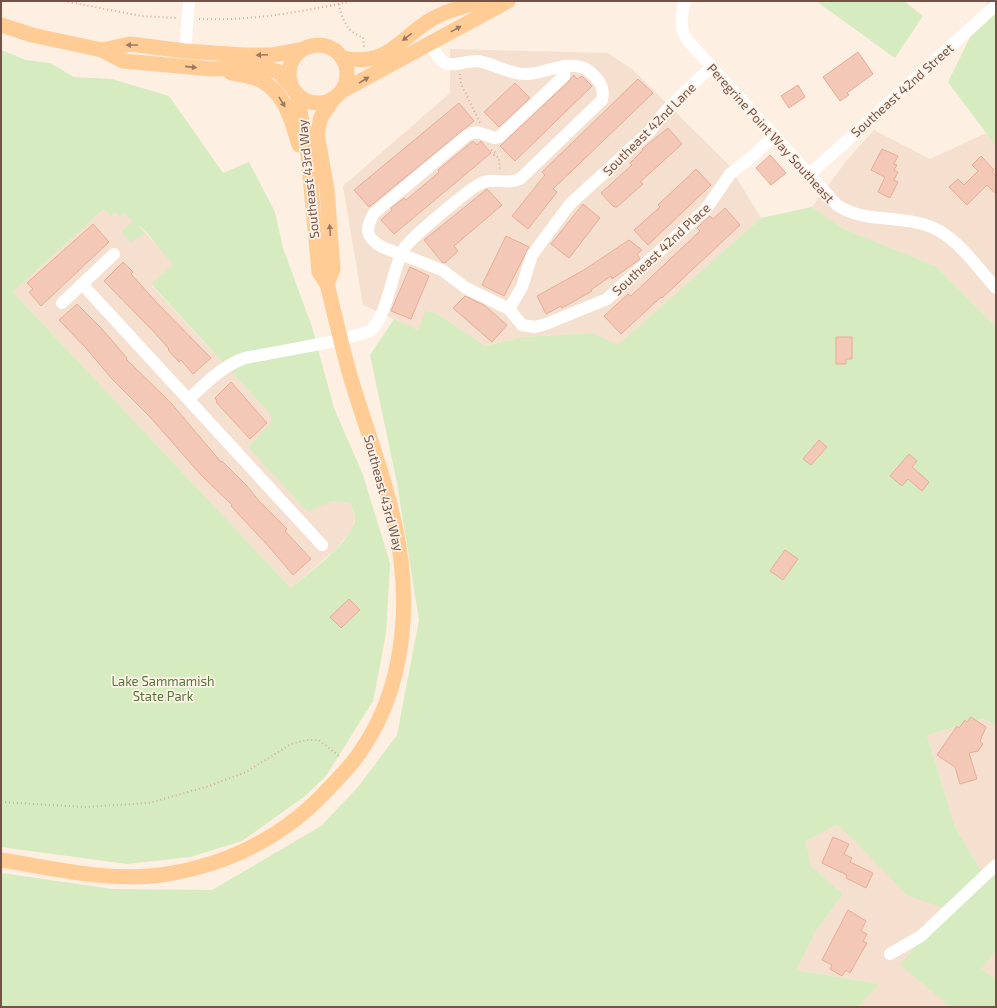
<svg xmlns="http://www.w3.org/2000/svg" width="997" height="1008" font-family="'Exo 2',sans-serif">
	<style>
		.residential { fill: #f5e0cf }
		.green { fill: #d6ebbf; fill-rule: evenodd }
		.building { fill: #f4c8b7; stroke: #e7ac97 }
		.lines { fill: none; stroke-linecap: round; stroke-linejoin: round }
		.path { stroke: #d8ab9b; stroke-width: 2; stroke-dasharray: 1 3; stroke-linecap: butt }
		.minor { stroke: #fff; stroke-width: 12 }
		.major { stroke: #ffcc96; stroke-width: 15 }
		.oneway { fill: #9e775f }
		.labels { text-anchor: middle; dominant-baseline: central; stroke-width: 3.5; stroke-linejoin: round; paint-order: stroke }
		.street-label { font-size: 13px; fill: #755247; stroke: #fff3e8 }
		.park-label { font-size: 13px; fill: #54763c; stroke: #fff3e8 }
	</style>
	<rect width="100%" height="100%" fill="#fdefe1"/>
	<g class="residential">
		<polygon points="450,49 608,53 632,69 728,164 761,218 618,346 593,333 523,337 485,346 436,313 427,310 418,330 363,305 343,186 450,93"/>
		<polygon points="874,130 930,159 986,133 996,146 996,327 937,267 842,228 812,207 847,160"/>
		<polygon points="104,209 125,212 161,249 173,265 151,285 271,415 272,423 248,447 331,501 350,503 355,517 352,530 336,549 291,588 13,292"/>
		<polygon points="982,719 996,725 996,1007 858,1007 878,984 797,970 814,934 843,894 811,866 806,841 836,825 853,839 983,874 955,827 927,735"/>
	</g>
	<g class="green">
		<polygon points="816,1 904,1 923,16 895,58"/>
		<polygon points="988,1 996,1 996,146 948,82"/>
		<path d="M1,50L26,60L50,63L74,77L112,79L169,96L223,173L249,162L275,212L283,248L312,327L334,408L363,475L390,563L386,634L373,701L326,776L305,796L242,841L190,857L127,864L1,847ZM104,209L111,216L116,211L120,217L125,213L133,221L121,232L131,243L139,236L141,237L145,234L137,224L148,234L173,265L151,284L271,415V423L248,447L308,512L331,501L350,503C351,507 355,513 355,518C355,540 307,574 291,588L13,292Z"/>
		<polygon points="812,207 842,228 937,267 996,327 996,725 982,719 927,735 955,827 983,874 996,863 996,951 981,969 996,979 996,1007 951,1007 900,965 946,909 907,895 853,839 836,825 806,841 811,866 843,894 814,934 797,970 879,984 858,1007 1,1007 1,873 113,889 212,890 321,826 358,787 397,735 419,620 397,483 370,355 394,319 418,330 426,310 436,313 485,346 523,337 593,333 618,345 761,218"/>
	</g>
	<g class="building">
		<polygon points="858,52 873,74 847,93 849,95 840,101 823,77"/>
		<polygon points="574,75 577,79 582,76 592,86 515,161 500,146 569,81"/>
		<polygon points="638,79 653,93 553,189 557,192 528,229 512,216 545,175 542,172"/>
		<polygon points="515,83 530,98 499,127 484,112"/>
		<polygon points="798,85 805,97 789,108 781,96"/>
		<polygon points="459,103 474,121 369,207 354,190"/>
		<polygon points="668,128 682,144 640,182 643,184 617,207 614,207 601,193 632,165 630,163 643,150 642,149"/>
		<polygon points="473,141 477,145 481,141 491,153 394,234 381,220 392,210 391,208 404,198 406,200 430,180 439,172 438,170"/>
		<polygon points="882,149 898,156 894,164 897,165 894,170 898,172 894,180 898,182 890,198 878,192 885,177 871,170"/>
		<polygon points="770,155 786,173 771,185 756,168"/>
		<polygon points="981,156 994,170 992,172 996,176 996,194 987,185 967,205 949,187 958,179 964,185 978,171 972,165"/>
		<polygon points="696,169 711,185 648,245 634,230 660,207 658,205"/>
		<polygon points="487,189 502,205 454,246 458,251 445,263 442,262 424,240"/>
		<polygon points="583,204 600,218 569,258 551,244"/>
		<polygon points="725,208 740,225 662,298 661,297 621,334 604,316 628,294 631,296 700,231 697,228 710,216 713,219"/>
		<polygon points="93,224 109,242 41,306 29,292 33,289 27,283"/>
		<polygon points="506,236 529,247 504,296 482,285"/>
		<polygon points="629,240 642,250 637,254 640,259 612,279 611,276 591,290 592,291 562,308 561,306 546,314 537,296 584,270"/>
		<polygon points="123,262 133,272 131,274 157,303 211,358 193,374 181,360 179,362 168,350 169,349 154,332 104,281"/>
		<polygon points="410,267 429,276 411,319 391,311"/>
		<polygon points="465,296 484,305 507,325 492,342 453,308"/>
		<polygon points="77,304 102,329 127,358 126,359 171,403 221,462 222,461 247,486 259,501 287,529 285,531 311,559 293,575 271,549 231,506 232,505 201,475 150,417 112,379 86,348 59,320"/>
		<polygon points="836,337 852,337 852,359 846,359 846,364 836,364"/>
		<polygon points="231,382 267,423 250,439 216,402 217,401 215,398"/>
		<polygon points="819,440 827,447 811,465 803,459"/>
		<polygon points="909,454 917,461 912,467 929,482 922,491 908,479 902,486 890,476"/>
		<polygon points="785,550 798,559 783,580 770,571"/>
		<polygon points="349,599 360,610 341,628 330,617"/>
		<polygon points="971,717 986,727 980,741 983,744 978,751 969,753 977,779 960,784 955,767 937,755 957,726 959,728 965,720 967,722"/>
		<polygon points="833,837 849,844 844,854 852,858 850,862 873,873 866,888 846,878 847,875 822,863"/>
		<polygon points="848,910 866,921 861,931 867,934 863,941 867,943 850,973 846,970 842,976 830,969 832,965 822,960"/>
	</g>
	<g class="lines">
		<g class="path">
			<polyline points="64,1 141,16 176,18"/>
			<path d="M339,4C341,18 348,34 363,37L364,47"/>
			<path d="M199,19C250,21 302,12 352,1"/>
			<polyline points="460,74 461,84 480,123"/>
			<polyline points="491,150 496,153 494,155 499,158 500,170"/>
			<polyline points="1,802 84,807 149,803 209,786 246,772 291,744 306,740 319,740 340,757"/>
		</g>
		<g class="minor">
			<path d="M685,1C681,15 679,28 688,41L837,205C864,223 896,215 926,225C954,233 977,267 996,288"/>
			<polyline points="185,51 189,1"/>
			<polyline points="809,175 996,5"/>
			<polyline points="82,284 322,545"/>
			<polyline points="62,303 114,254"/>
			<path d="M509,309L466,288L442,270L382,247C365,237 365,229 374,213L466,136C478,129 482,134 494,138L499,137L564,76L565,66"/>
			<polyline points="509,309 522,325 535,327 546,324 607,299 706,209 730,174 755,154 774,136"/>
			<polyline points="509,309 522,287 532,255 570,204 649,132 668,108 711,67"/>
			<path d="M189,399C206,383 222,366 245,358L341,340L370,331C387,318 392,271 403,250C408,240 473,185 484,182C496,178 508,185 520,179L602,100C604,90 602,85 596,78C578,54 551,72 528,74C510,75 495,64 478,61C468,60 454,67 445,63C438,59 434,50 430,44"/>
			<polyline points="890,954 921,936 996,865"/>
		</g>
		<g class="major">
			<polyline points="1,25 32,35 102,50 123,61 212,69 262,67 279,72 291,86"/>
			<circle cx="318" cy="74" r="29"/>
			<polyline points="102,50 130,44 185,51 245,55 272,55 300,50"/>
			<path d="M343,58C389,67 398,39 432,19C448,10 467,5 484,1"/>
			<path d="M231,73C241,75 253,76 262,81C285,93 292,122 299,145"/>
			<polyline points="342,91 508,1"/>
			<polyline points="327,284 333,269 327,190 317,133 321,117 334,98"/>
			<path d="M1,860C53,868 108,882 161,875C228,865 286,836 331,786C341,775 352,765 360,752C399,697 409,626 401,560C393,498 369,438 351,379C342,348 335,316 327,284L319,272L308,155L297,95"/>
		</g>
	</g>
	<defs><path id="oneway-solid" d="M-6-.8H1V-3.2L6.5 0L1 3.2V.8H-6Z"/></defs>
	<g class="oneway">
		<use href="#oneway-solid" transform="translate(456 29) rotate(-29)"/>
		<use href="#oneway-solid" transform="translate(407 37) rotate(142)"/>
		<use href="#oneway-solid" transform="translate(132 45) rotate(-180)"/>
		<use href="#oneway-solid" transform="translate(262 55) rotate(177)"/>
		<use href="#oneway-solid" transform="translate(191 67) rotate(6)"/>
		<use href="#oneway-solid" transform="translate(364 80) rotate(-32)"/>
		<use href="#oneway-solid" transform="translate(282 102) rotate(58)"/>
		<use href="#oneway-solid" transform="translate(330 230) rotate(-94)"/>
	</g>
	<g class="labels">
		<g class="street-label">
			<text transform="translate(902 90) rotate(-42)">Southeast 42nd Street</text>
			<text transform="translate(649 129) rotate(-45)">Southeast 42nd Lane</text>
			<text transform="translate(771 133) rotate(48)">Peregrine Point Way Southeast</text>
			<text transform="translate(308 179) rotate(-96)">Southeast 43rd Way</text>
			<text transform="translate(661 249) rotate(-43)">Southeast 42nd Place</text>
			<text transform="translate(384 493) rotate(75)">Southeast 43rd Way</text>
		</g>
		<g class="park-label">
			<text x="163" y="681">Lake Sammamish<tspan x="163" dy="15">State Park</tspan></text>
		</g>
	</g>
	<rect width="997" height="1008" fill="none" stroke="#755247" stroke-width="4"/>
</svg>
